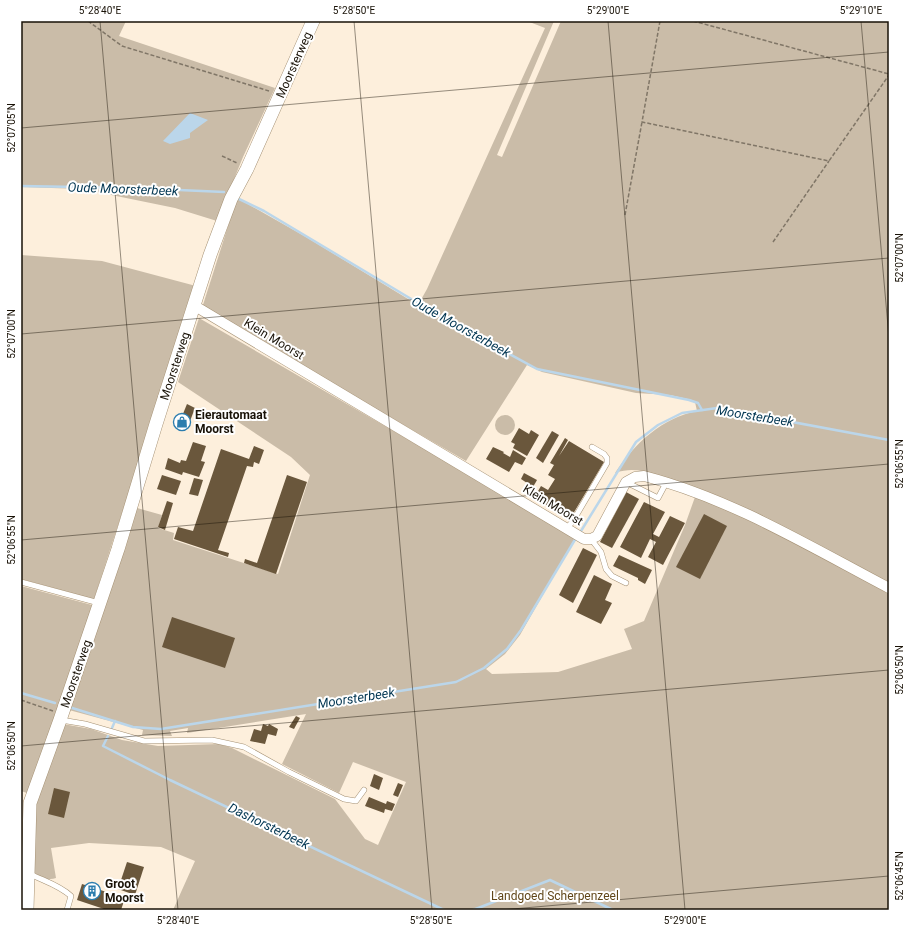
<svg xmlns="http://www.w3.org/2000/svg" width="910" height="931" font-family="Roboto,sans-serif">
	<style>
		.green { fill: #cabca8 }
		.water { fill: #bbd6ea }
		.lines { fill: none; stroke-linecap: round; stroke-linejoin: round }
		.stream { stroke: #bbd6ea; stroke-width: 2.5 }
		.building { fill: #6a573c }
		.service-casing { stroke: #a59174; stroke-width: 6 }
		.minor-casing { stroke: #a59174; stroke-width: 11 }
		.tertiary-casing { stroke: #a59174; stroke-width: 14 }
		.path { stroke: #807667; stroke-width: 1.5; stroke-dasharray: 4 2; stroke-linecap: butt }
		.service { stroke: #fff; stroke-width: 5 }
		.minor { stroke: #fff; stroke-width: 10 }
		.tertiary { stroke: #fff; stroke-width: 13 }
		.ticks { fill: none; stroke: #191207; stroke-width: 1; stroke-opacity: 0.45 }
		.labels { text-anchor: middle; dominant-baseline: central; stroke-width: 4; stroke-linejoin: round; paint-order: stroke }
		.street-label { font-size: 12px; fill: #191207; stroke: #fff }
		.poi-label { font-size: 12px; font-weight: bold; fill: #191207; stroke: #fff; text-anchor: start }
		.park-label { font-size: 12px; fill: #614619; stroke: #fff }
		.water-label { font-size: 13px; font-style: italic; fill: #023652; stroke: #fff }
		.neatline { fill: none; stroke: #191207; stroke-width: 1.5 }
		.ticks-label { font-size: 10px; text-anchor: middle; fill: #191207 }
	</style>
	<rect width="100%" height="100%" fill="#fdefdc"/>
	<g class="green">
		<polygon points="21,21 126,21 119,36 275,88 243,157 217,221 175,208 82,189 21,187"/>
		<path d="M527,21H554L497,155L502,157L561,21H889V585L674,483C652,475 639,465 615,473C635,443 662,418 697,411L695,402L692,400L670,395L636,393L542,372L527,365L466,461L202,308L237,198L306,237L418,305L427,289L545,28Z"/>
		<polygon points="21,255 102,261 196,286 94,599 21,579"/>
		<path d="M199,318L576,537L520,635L505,654L486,669L492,674L558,672L632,649L624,629L644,621L685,525L695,497L712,502L812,550L889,593V910H173L195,861L161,847L89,843L51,848L56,878C48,881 40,877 34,872L36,800L63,724L91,729L122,740L158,746L219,744L232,748L335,799L365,839L378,845L406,782L353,762L339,793L282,764L306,714L187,733L188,728L170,731L172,736L142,735L143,730L69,710L137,508L162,515L158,528L174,533L173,540L278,574L310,475L291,457L178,382Z"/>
		<circle cx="505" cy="425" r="10"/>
		<polygon points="21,586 92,605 69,680 27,793 21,791"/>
	</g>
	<polygon class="water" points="190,113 208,120 190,133 190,138 170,144 163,141"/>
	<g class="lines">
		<g class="stream">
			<polyline points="21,186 134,188 224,192"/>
			<polyline points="237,198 264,211 443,318 537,369 689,400 698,403 702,410"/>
			<polyline points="581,531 636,442 658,425 682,413 717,408 889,440"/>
			<polyline points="21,693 55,703"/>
			<polyline points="69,707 133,727 161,729 456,682 484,668 507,649 521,630 576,538"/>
			<polyline points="112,728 115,721"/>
			<polyline points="108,736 103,746 170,780 444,910"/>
			<polyline points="473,910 550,880 613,910"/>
		</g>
	</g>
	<g class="building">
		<polygon points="187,404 195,408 187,429 178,426"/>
		<polygon points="519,428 529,434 531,430 539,435 527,456 513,448 515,444 511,442"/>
		<polygon points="552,431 559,435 543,463 536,458"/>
		<polygon points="565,438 568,440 559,456 569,441 604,462 570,519 534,498 541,486 548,490 555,479 548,475 554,465 550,463"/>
		<polygon points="193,442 206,446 201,461 205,462 199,477 183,472 182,475 165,469 168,458 180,463 181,460 186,461"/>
		<polygon points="254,446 264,450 259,464 254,462 253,467 247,466 218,550 229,553 228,557 174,539 178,527 193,531 221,449 249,459"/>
		<polygon points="493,447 504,452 503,453 510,457 513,450 526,458 522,465 515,462 509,472 486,459"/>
		<polygon points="524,473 537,480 533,487 521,479"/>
		<polygon points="162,475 181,481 176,495 157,489"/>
		<polygon points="287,475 307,482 276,574 244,563 245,559 257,563"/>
		<polygon points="194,478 203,480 198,496 189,494"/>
		<polygon points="626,492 639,499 612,548 600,542"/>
		<polygon points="167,501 173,503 165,530 158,527"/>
		<polygon points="644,502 665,512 653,534 659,537 670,516 685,523 663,565 648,557 656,542 650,539 641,558 620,547"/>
		<polygon points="704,514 727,526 700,579 676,567"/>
		<polygon points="583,548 597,555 573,603 559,595"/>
		<polygon points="619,555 652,570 645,584 638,580 638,578 613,566"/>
		<polygon points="594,575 612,584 605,600 612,603 601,624 576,612"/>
		<polygon points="172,617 235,638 225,668 162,647"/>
		<polygon points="296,716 300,718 294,729 289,727"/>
		<polygon points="263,724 268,726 269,724 278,729 276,736 268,734 265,744 250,741 254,729 261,731"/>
		<polygon points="374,774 383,778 379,790 370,786"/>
		<polygon points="398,783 403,785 398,797 393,795"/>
		<polygon points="54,788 70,792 64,818 48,814"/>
		<polygon points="369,797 386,804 387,801 395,804 392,811 385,809 384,813 365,806"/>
		<polygon points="127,862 144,867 135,895 118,889"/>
		<polygon points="82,884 125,898 121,910 107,910 77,900"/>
	</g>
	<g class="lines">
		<g class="service-casing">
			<g id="service">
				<polyline points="626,482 658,498 666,483"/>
				<polyline points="567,528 573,521 607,463 607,458 604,454 592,447"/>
				<polyline points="591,539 601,552 606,569 612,576 626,583"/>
				<polyline points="21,582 99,603"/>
				<polyline points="61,720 85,724 144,741 212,740 244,747 289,772 344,799 356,801 364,790"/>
				<path d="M30,874C44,881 59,885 71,896L67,910"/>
			</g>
		</g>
		<g class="minor-casing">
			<path id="minor" d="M195,306L584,539H591L597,536L626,482L635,477L644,476C732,499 809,546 889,588"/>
		</g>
		<g class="tertiary-casing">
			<polyline id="tertiary" points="27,910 30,803 60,720 118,549 156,424 210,255 231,199 247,169 313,21"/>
		</g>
		<g class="path">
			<polyline points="88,21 122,46 269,91"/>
			<polyline points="660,21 642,122 829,161 889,75"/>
			<polyline points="693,21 889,74"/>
			<polyline points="222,156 237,163"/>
			<polyline points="625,215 642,122"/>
			<polyline points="773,242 829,161"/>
			<polyline points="21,700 53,711"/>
		</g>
		<use href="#service" class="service"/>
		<use href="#minor" class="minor"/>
		<use href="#tertiary" class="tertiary"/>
	</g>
	<path class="ticks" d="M100,21L178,910M354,21L432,910M608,21L685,910M861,21L889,338M21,128L889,52M21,334L889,258M21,540L889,464M21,746L889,670M501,910L889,876"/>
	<defs>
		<g id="shop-ring" transform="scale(0.9)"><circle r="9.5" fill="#fff" stroke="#2c7dae" stroke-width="1.5"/><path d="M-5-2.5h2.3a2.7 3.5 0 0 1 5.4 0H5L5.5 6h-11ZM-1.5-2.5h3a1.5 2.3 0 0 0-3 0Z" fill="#2c7dae"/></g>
		<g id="building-ring" transform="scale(0.9)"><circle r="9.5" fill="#fff" stroke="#2c7dae" stroke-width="1.5"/><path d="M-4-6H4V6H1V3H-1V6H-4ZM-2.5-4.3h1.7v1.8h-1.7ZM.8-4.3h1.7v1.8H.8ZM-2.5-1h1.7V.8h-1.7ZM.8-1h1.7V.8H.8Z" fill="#2c7dae"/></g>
	</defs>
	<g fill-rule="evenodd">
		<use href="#shop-ring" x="182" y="422"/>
		<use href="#building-ring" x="92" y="891"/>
	</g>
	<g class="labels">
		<g class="street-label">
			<text transform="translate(294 65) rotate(-66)">Moorsterweg</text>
			<text transform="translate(274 339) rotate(31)">Klein Moorst</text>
			<text transform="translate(175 366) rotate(-72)">Moorsterweg</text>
			<text transform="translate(553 505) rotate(31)">Klein Moorst</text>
			<text transform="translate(76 674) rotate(-71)">Moorsterweg</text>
		</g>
		<g class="poi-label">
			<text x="195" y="415">Eierautomaat<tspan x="195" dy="14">Moorst</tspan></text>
			<text x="105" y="884">Groot<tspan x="105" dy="14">Moorst</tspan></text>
		</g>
		<g class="park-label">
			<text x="555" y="896">Landgoed Scherpenzeel</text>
		</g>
		<g class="water-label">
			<text transform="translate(123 189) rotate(2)">Oude Moorsterbeek</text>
			<text transform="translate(461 327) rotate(29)">Oude Moorsterbeek</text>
			<text transform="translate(755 416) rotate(9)">Moorsterbeek</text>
			<text transform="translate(356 698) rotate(-9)">Moorsterbeek</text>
			<text transform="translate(269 826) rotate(26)">Dashorsterbeek</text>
		</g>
	</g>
	<rect width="910" height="931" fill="none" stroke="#ffffff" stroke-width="44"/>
	<rect x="22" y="22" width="866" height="887" class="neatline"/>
	<g class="ticks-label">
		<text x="100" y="14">5°28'40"E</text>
		<text x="354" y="14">5°28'50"E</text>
		<text x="608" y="14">5°29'00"E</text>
		<text x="861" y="14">5°29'10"E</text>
		<text transform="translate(11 128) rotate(-90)" y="4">52°07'05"N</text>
		<text transform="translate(899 258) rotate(-90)" y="4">52°07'00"N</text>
		<text transform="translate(11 334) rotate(-90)" y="4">52°07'00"N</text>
		<text transform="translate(899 464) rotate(-90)" y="4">52°06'55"N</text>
		<text transform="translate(11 540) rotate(-90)" y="4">52°06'55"N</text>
		<text transform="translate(899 670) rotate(-90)" y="4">52°06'50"N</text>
		<text transform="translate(11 746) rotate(-90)" y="4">52°06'50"N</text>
		<text transform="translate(899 876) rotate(-90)" y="4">52°06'45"N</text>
		<text x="178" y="924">5°28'40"E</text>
		<text x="431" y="924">5°28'50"E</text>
		<text x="685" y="924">5°29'00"E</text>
	</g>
</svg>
